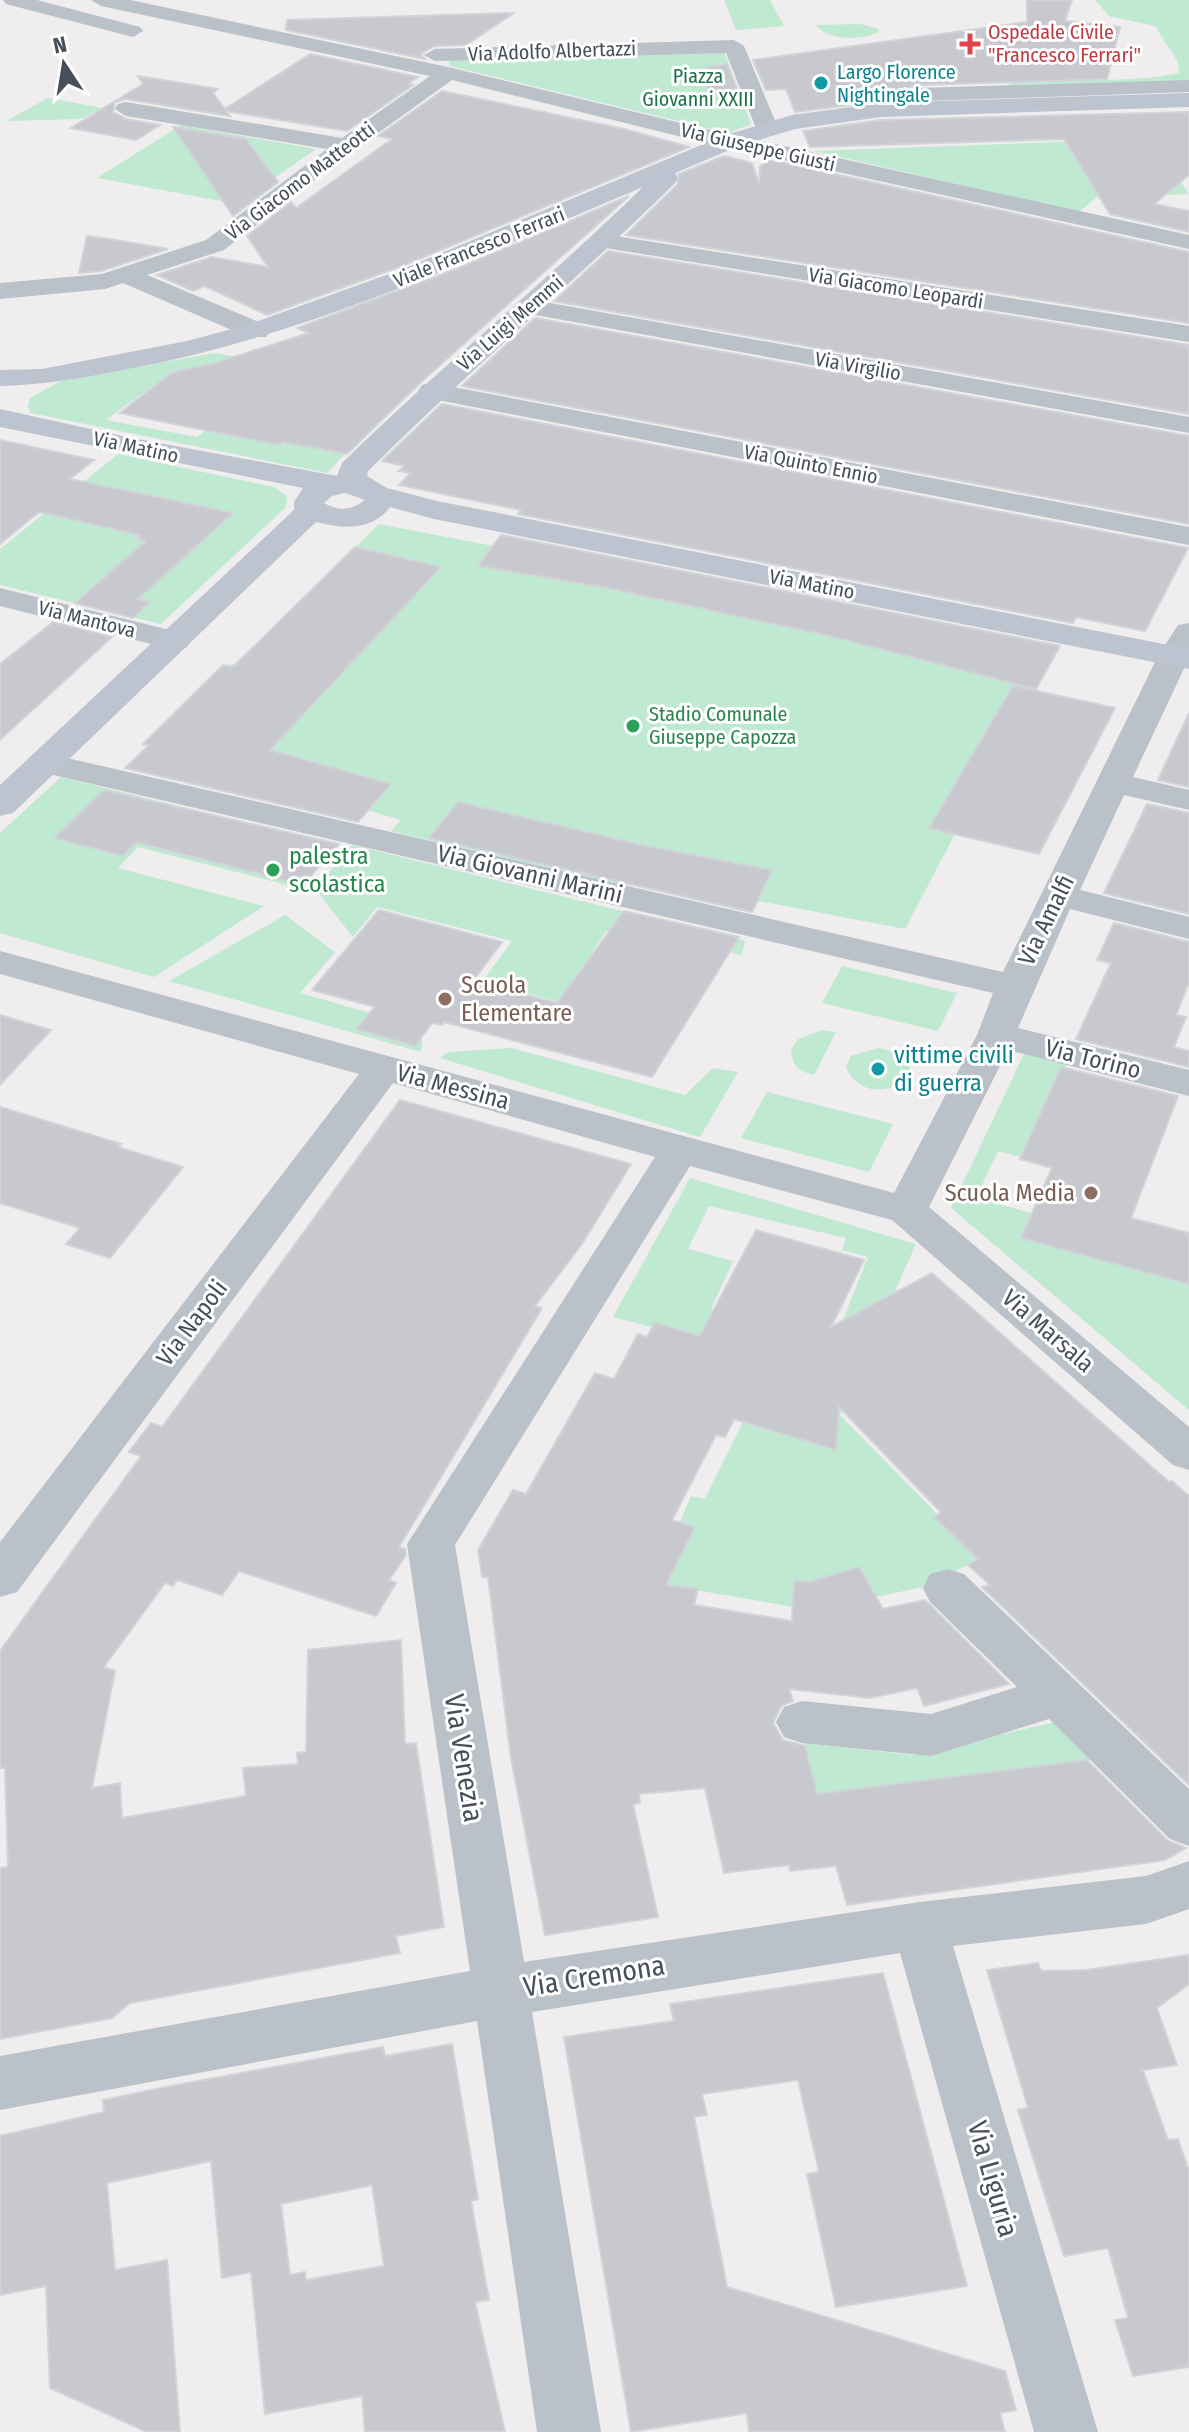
<svg xmlns="http://www.w3.org/2000/svg" width="1189" height="2432" font-family="'Fira Sans Condensed',sans-serif">
	<style>
		.green { fill: #c0e9d2; fill-rule: evenodd }
		.building { fill: #c8c9cf; stroke: #d2d3d8; stroke-width: 2; fill-rule: evenodd }
		.lines { fill: none; stroke-linecap: round; stroke-linejoin: round }
		.street { fill: #bac1c8; fill-rule: evenodd }
		.secondary { fill: #bdc4cf; fill-rule: evenodd }
		.health-dot { fill: #e0444e; stroke: #fff; stroke-width: 3 }
		.culture-dot { fill: #0f9aa8; stroke: #fff; stroke-width: 3 }
		.leisure-dot { fill: #2e9e5b; stroke: #fff; stroke-width: 3 }
		.education-dot { fill: #8d6e63; stroke: #fff; stroke-width: 3 }
		.labels { text-anchor: middle; dominant-baseline: central; stroke-width: 6; stroke-linejoin: round; paint-order: stroke }
		.far-health-label { font-size: 20px; fill: #be3a42; stroke: #fff; text-anchor: start }
		.far-street-label { font-size: 20px; fill: #484f58; stroke: #fff }
		.far-culture-label { font-size: 20px; fill: #0d838f; stroke: #fff; text-anchor: start }
		.far-park-label { font-size: 20px; fill: #21704d; stroke: #fff }
		.far-leisure-label { font-size: 20px; fill: #27864d; stroke: #fff; text-anchor: start }
		.leisure-label { font-size: 24px; fill: #27864d; stroke: #fff; text-anchor: start }
		.street-label { font-size: 24px; fill: #484f58; stroke: #fff }
		.education-label { font-size: 24px; fill: #785e54; stroke: #fff; text-anchor: start }
		.culture-label { font-size: 24px; fill: #0d838f; stroke: #fff; text-anchor: start }
		.near-street-label { font-size: 28px; fill: #484f58; stroke: #fff }
	</style>
	<rect width="100%" height="100%" fill="#efeded"/>
	<g class="green">
		<polygon points="724,0 770,0 784,26 736,30"/>
		<path d="M1095,0H1189V81L1010,86L1003,73C1061,79 1120,85 1179,73L1178,62L1155,26L1109,16Z"/>
		<path d="M860,24L879,29V32C861,40 830,42 816,25Z"/>
		<polygon points="723,49 751,124 728,133 450,66 448,60"/>
		<polygon points="48,98 103,108 81,119 6,121"/>
		<polygon points="181,125 316,149 237,204 97,178"/>
		<polygon points="1189,137 1176,175 1189,194 1163,195 1110,186 1079,212 814,151"/>
		<polygon points="214,353 243,358 194,391 157,383 106,420 197,437 210,427 345,454 327,473 31,413 28,407 30,398 61,381"/>
		<polygon points="118,454 274,487 287,496 286,507 161,624 0,585 0,549"/>
		<polygon points="379,524 493,546 499,539 1050,665 1035,691 1115,709 1039,854 955,834 905,929 629,876 623,888 391,831 401,820 143,744 223,665 236,664"/>
		<polygon points="61,777 337,845 299,888 138,847 118,868 264,906 154,977 0,933 0,833"/>
		<polygon points="352,845 745,941 742,955 692,943 687,950 606,931 591,954 609,959 576,1006 482,982 512,941 377,907 353,937 315,889"/>
		<polygon points="285,915 335,952 300,993 423,1028 421,1052 169,981"/>
		<polygon points="842,966 957,993 938,1031 822,1003"/>
		<path d="M822,1030L836,1032L814,1075C798,1071 792,1066 791,1049L798,1039Z"/>
		<polygon points="511,1048 685,1095 713,1068 738,1072 700,1137 440,1058 448,1052"/>
		<path d="M878,1048C956,1061 870,1122 846,1067L851,1056Z"/>
		<polygon points="1024,1054 1067,1064 1025,1158 998,1151 976,1198 1031,1213 1021,1237 1189,1283 1189,1410 951,1208"/>
		<polygon points="767,1092 893,1124 869,1172 741,1138"/>
		<path d="M690,1178L916,1244L840,1415L980,1558L928,1586L812,1610L654,1583L691,1496L705,1499L743,1422L771,1428L799,1366L613,1317ZM709,1206L846,1238L842,1250L868,1257L835,1340L711,1309L733,1261L688,1249Z"/>
		<polygon points="1055,1722 1092,1760 817,1794 804,1743 912,1755"/>
	</g>
	<g class="building">
		<polygon points="1027,0 1072,0 1065,21 1120,27 1107,79 919,85 909,88 897,99 795,112 786,89 766,90 753,60 1027,22"/>
		<polygon points="514,13 466,45 434,46 421,54 425,59 286,30 287,20"/>
		<polygon points="310,54 418,77 408,84 413,85 347,131 226,111 230,116 126,99 115,102 113,112 126,119 160,125 136,140 71,128 143,84 138,76 218,89 213,93 225,109"/>
		<polygon points="727,64 738,91 708,92 706,67"/>
		<polygon points="442,91 624,129 689,147 402,266 267,315 205,286 193,291 157,275 212,257 268,267 247,236 291,202 296,208 392,139 378,136"/>
		<polygon points="1189,112 1189,175 1154,204 1189,211 1189,232 1110,214 1064,139 810,147 803,131 881,120"/>
		<polygon points="173,127 246,139 278,182 233,216"/>
		<polygon points="724,156 752,163 759,184 760,166 771,160 1189,252 1189,323 626,235 677,185 679,174"/>
		<polygon points="629,196 420,383 347,454 283,442 279,445 120,413 171,373 215,363 309,333 297,328 456,269"/>
		<polygon points="87,236 109,239 168,249 101,271 79,273"/>
		<polygon points="608,251 1189,345 1189,414 554,301"/>
		<polygon points="535,318 1189,436 1189,524 462,386"/>
		<polygon points="442,404 1188,548 1145,631 1076,617 1073,623 518,514 521,510 399,485 411,473 399,471 404,466 382,461"/>
		<polygon points="0,440 94,460 70,479 233,513 138,599 150,602 133,618 75,603 146,541 136,538 140,535 39,512 0,544"/>
		<polygon points="501,535 1060,646 1036,689 830,636 608,588 478,566"/>
		<polygon points="355,547 441,567 270,750 391,784 358,822 125,768 149,745 143,744 223,665 233,667"/>
		<polygon points="53,622 112,637 0,740 0,664"/>
		<polygon points="1013,686 1115,708 1039,854 929,828"/>
		<polygon points="1189,713 1189,787 1158,780"/>
		<polygon points="104,790 339,844 303,885 136,842 123,856 54,838"/>
		<polygon points="458,802 646,846 772,870 752,912 429,838"/>
		<polygon points="1147,804 1189,813 1189,914 1104,893"/>
		<polygon points="379,910 502,942 473,981 557,1003 624,911 739,937 652,1077 444,1022 442,1025 432,1023 415,1046 356,1029 375,1007 312,990"/>
		<polygon points="1114,923 1189,942 1189,982 1176,1015 1186,1017 1174,1047 1189,1051 1189,1067 1076,1039 1111,963 1097,960"/>
		<polygon points="0,1015 51,1030 0,1085"/>
		<polygon points="1061,1067 1178,1096 1131,1218 1189,1233 1189,1284 1021,1238 1052,1168 1020,1159"/>
		<polygon points="400,1100 631,1164 582,1244 535,1306 542,1308 399,1547 405,1549 406,1555 389,1580 396,1583 376,1616 239,1571 222,1595 177,1580 173,1586 165,1583 104,1667 115,1671 92,1788 120,1783 122,1818 246,1796 243,1768 298,1764 297,1753 306,1752 308,1650 401,1640 405,1744 416,1743 444,1927 396,1936 400,1953 130,2003 112,2018 0,2039 0,1868 8,1867 5,1768 0,1768 0,1651 141,1456 129,1452 151,1423 162,1427"/>
		<polygon points="0,1107 121,1144 118,1147 183,1167 110,1258 66,1244 80,1228 0,1203"/>
		<polygon points="756,1230 864,1260 831,1327 932,1273 1169,1482 1172,1481 1189,1496 1189,1785 982,1587 990,1585 968,1565 978,1559 934,1517 941,1512 839,1407 836,1450 734,1419 725,1437 716,1435 672,1520 695,1527 666,1585 698,1589 694,1605 792,1621 794,1581 809,1582 859,1567 883,1609 925,1600 1009,1684 924,1706 917,1688 870,1698 789,1689 793,1701 781,1706 773,1723 783,1740 805,1746 817,1794 1087,1760 1168,1841 1186,1848 1165,1860 847,1905 836,1866 790,1871 789,1865 724,1873 705,1788 639,1794 640,1803 633,1804 658,1917 545,1935 511,1758 488,1577 482,1577 478,1550 513,1490 526,1494 595,1373 614,1379 638,1334 647,1337 655,1323 700,1336"/>
		<polygon points="1189,1955 1189,1984 1157,2008 1177,2065 1143,2070 1168,2140 1178,2139 1189,2171 1189,2367 1133,2376 1115,2320 1128,2318 1108,2248 1064,2256 1018,2110 1028,2108 987,1970 1038,1963 1041,1971 1086,1970"/>
		<polygon points="883,1973 967,2286 836,2307 807,2174 819,2172 798,2080 702,2094 707,2115 694,2117 727,2287 1005,2371 1016,2410 1000,2413 1005,2432 749,2432 747,2413 631,2432 564,2037 674,2021 670,2004"/>
		<path d="M452,2044L478,2199L471,2201L489,2300L475,2302L505,2432H365L362,2396L265,2414L251,2272L222,2278L211,2161L107,2183L115,2270L167,2260L180,2432H147L50,2388L46,2286L0,2295V2136L104,2112L103,2100L171,2086L383,2047L385,2056ZM372,2185L384,2266L306,2280L305,2272L290,2275L281,2204Z"/>
	</g>
	<g class="lines">
		<g class="street">
			<polygon points="3,0 37,0 140,27 143,31 133,37 6,4"/>
			<polygon points="91,0 130,0 448,67 706,129 1189,235 1189,249 706,143 452,80 339,161 224,250 147,275 266,325 270,331 266,337 248,337 123,283 105,289 0,299 0,283 102,274 206,240 327,149 126,116 115,109 118,104 126,102 342,138 430,76 101,6"/>
			<polygon points="734,40 744,46 778,128 775,133 759,133 756,128 726,53 435,61 424,55 435,49"/>
			<polygon points="1189,80 1189,92 924,101 919,114 903,114 899,101 911,90 919,88"/>
			<polygon points="602,234 1189,326 1189,342 593,246 590,241 593,236"/>
			<polygon points="528,299 1189,417 1189,433 519,312 515,307 519,302"/>
			<polygon points="432,383 1189,527 1189,545 422,397 418,391 422,385"/>
			<polygon points="0,588 186,634 191,641 186,648 175,650 0,606"/>
			<polygon points="1189,623 1189,658 1133,777 1189,790 1189,810 1124,795 1080,890 1189,917 1189,939 1070,909 1018,1028 1189,1070 1189,1096 1008,1050 929,1207 1189,1427 1189,1470 1173,1465 892,1220 690,1166 455,1545 524,1962 920,1902 1146,1876 1189,1861 1189,1909 1146,1924 953,1946 1098,2432 1034,2432 900,1953 532,2012 601,2432 537,2432 477,2021 0,2110 0,2056 470,1971 407,1544 655,1157 393,1083 17,1592 0,1597 0,1542 359,1074 0,974 0,951 894,1193 977,1035 993,993 45,773 33,770 28,763 33,756 45,753 1003,972 1158,656 1178,625"/>
			<polygon points="947,1569 964,1574 1189,1789 1189,1846 1170,1839 1049,1719 931,1756 802,1743 784,1737 776,1722 784,1707 802,1701 931,1714 1017,1687 930,1602 923,1588 930,1574"/>
		</g>
		<path class="secondary" d="M1189,93V107L881,117L795,129L739,146L675,173L678,178L675,183C575,282 467,372 368,471L367,476L387,488L437,501L1189,649V669L434,519L390,507C373,531 341,529 316,522L13,813L0,816V785L294,510V502L303,488L0,427V409L127,437L337,476L342,463C440,367 546,282 643,187C476,257 311,334 133,368C88,377 45,385 0,386V370L42,369L187,341L247,325L403,269L723,136L792,115L881,103ZM345,493L365,500C352,510 339,512 324,503L332,496Z"/>
	</g>
	<path class="health-dot" d="M966 32h8v8h8v8h-8v8h-8v-8h-8v-8h8z"/>
	<g class="culture-dot">
		<circle cx="821" cy="83" r="8"/>
		<circle cx="878" cy="1069" r="8"/>
	</g>
	<g class="leisure-dot">
		<circle cx="633" cy="726" r="8"/>
		<circle cx="273" cy="870" r="8"/>
	</g>
	<g class="education-dot">
		<circle cx="445" cy="999" r="8"/>
		<circle cx="1091" cy="1193" r="8"/>
	</g>
	<g class="labels">
		<g class="far-health-label">
			<text x="988" y="32">Ospedale Civile<tspan x="988" dy="23">"Francesco Ferrari"</tspan></text>
		</g>
		<g class="far-street-label">
			<text transform="translate(552 51) rotate(-2)">Via Adolfo Albertazzi</text>
			<text transform="translate(758 147) rotate(13)">Via Giuseppe Giusti</text>
			<text transform="translate(300 181) rotate(-37)">Via Giacomo Matteotti</text>
			<text transform="translate(479 247) rotate(-22)">Viale Francesco Ferrari</text>
			<text transform="translate(896 288) rotate(9)">Via Giacomo Leopardi</text>
			<text transform="translate(510 323) rotate(-41)">Via Luigi Memmi</text>
			<text transform="translate(858 366) rotate(10)">Via Virgilio</text>
			<text transform="translate(136 447) rotate(12)">Via Matino</text>
			<text transform="translate(811 464) rotate(11)">Via Quinto Ennio</text>
			<text transform="translate(812 584) rotate(11)">Via Matino</text>
			<text transform="translate(87 619) rotate(14)">Via Mantova</text>
		</g>
		<g class="far-culture-label">
			<text x="837" y="72">Largo Florence<tspan x="837" dy="23">Nightingale</tspan></text>
		</g>
		<g class="far-park-label">
			<text x="698" y="76">Piazza<tspan x="698" dy="23">Giovanni XXIII</tspan></text>
		</g>
		<g class="far-leisure-label">
			<text x="649" y="714">Stadio Comunale<tspan x="649" dy="23">Giuseppe Capozza</tspan></text>
		</g>
		<g class="leisure-label">
			<text x="289" y="856">palestra<tspan x="289" dy="28">scolastica</tspan></text>
		</g>
		<g class="street-label">
			<text transform="translate(530 874) rotate(13)">Via Giovanni Marini</text>
			<text transform="translate(1046 920) rotate(-64)">Via Amalfi</text>
			<text transform="translate(1093 1059) rotate(14)">Via Torino</text>
			<text transform="translate(453 1087) rotate(15)">Via Messina</text>
			<text transform="translate(192 1323) rotate(-53)">Via Napoli</text>
			<text transform="translate(1048 1331) rotate(41)">Via Marsala</text>
		</g>
		<g class="education-label">
			<text x="461" y="985">Scuola<tspan x="461" dy="28">Elementare</tspan></text>
			<text x="1075" y="1193" text-anchor="end">Scuola Media</text>
		</g>
		<g class="culture-label">
			<text x="894" y="1055">vittime civili<tspan x="894" dy="28">di guerra</tspan></text>
		</g>
		<g class="near-street-label">
			<text transform="translate(464 1758) rotate(81)">Via Venezia</text>
			<text transform="translate(594 1976) rotate(-9)">Via Cremona</text>
			<text transform="translate(993 2179) rotate(74)">Via Liguria</text>
		</g>
	</g>
	<g transform="translate(64 64) rotate(348)" stroke="#ffffff" stroke-width="6" paint-order="stroke">
	<path d="M0-6L14 30L0 20L-14 30Z" fill="#484f58"/>
	<text y="-12" font-size="22" font-weight="bold" text-anchor="middle" fill="#484f58">N</text>
	</g>
</svg>
